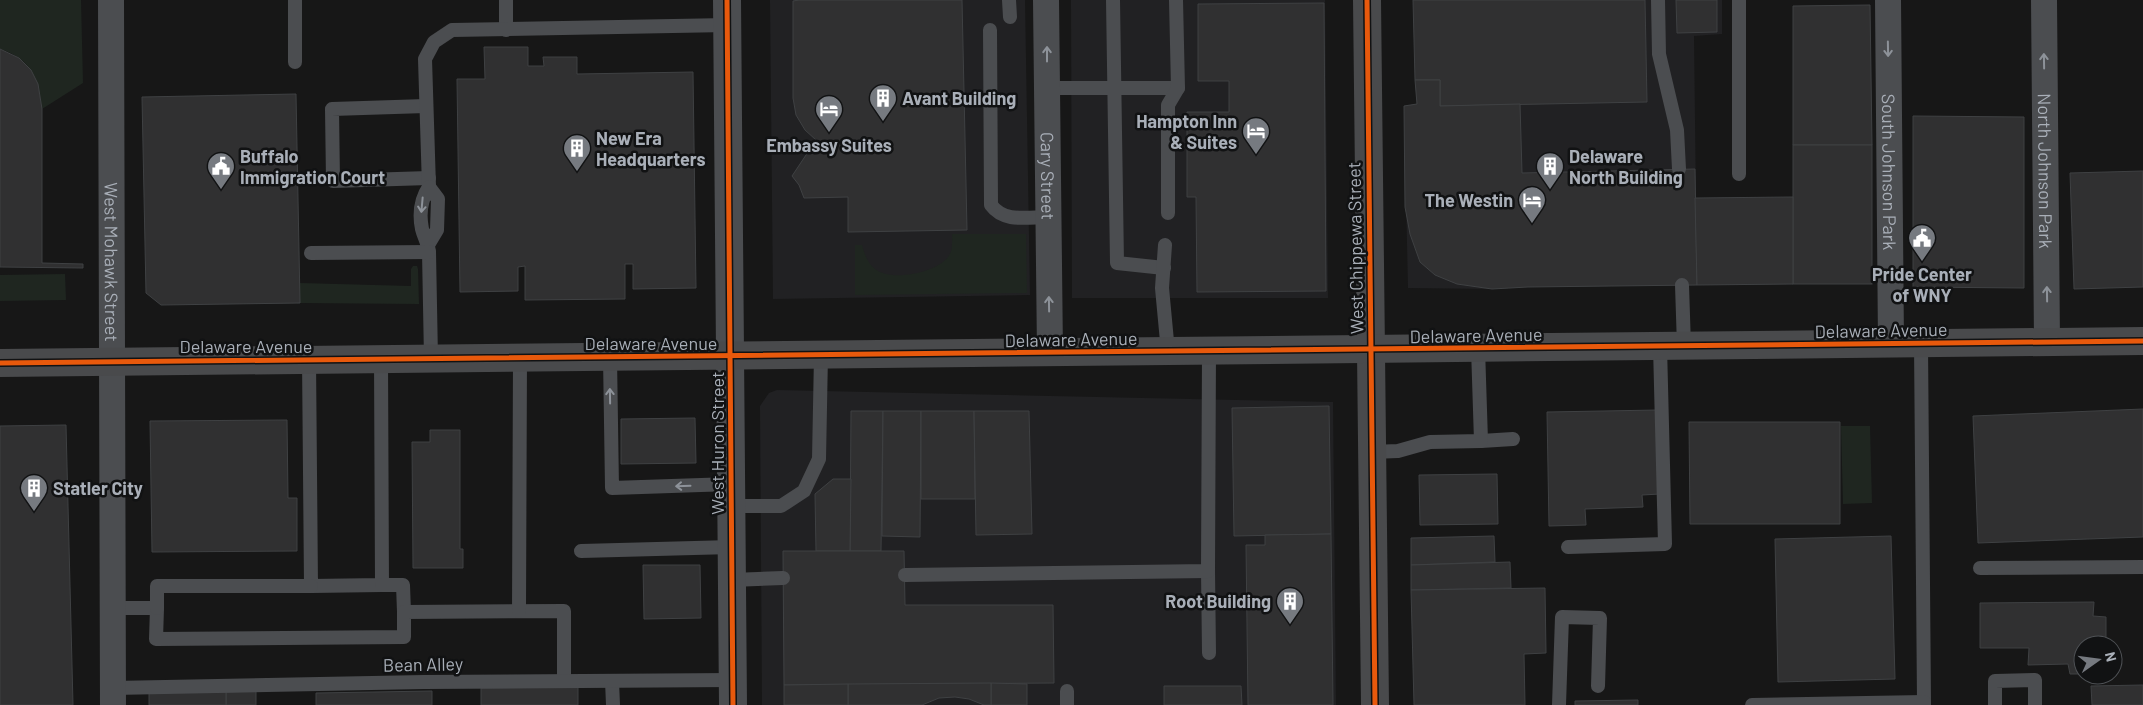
<svg xmlns="http://www.w3.org/2000/svg" width="2143" height="705" font-family="Barlow,sans-serif">
	<style>
		.built { fill: #212123 }
		.green { fill: #1f2620 }
		.building { fill: #303031; stroke: #3f4143 }
		.lines { fill: none; stroke-linecap: round; stroke-linejoin: round }
		.service { stroke: #4b4d50; stroke-width: 14 }
		.minor { stroke: #4b4d50; stroke-width: 26 }
		.tertiary { stroke: #4b4d50; stroke-width: 28 }
		.primary { stroke: #494a4c; stroke-width: 28 }
		.cycleway-casing { stroke: #111213; stroke-width: 8 }
		.cycleway { stroke: #e8590c; stroke-width: 5 }
		.oneway { stroke: #8d9299 }
		.labels { text-anchor: middle; dominant-baseline: central; stroke-width: 5; stroke-linejoin: round; paint-order: stroke }
		.poi-label { font-size: 18px; font-weight: bold; fill: #a9afb8; stroke: #111213; text-anchor: start }
		.street-label { font-size: 18px; fill: #a9afb8; stroke: #111213 }
	</style>
	<rect width="100%" height="100%" fill="#171717"/>
	<g class="built">
		<polygon points="770,0 1025,0 1030,295 773,299"/>
		<polygon points="1071,0 1325,0 1328,298 1072,298"/>
		<polygon points="1645,0 1722,0 1722,34 1694,36 1697,285 1528,287 1492,289 1408,288 1404,106 1417,104 1415,80 1439,80 1647,102"/>
		<polygon points="777,390 1333,402 1336,705 762,705 760,406 769,393"/>
	</g>
	<g class="green">
		<path d="M0,0H81L83,83L42,109C38,79 32,59 0,49Z"/>
		<path d="M952,234H1026L1027,293L855,295V245H862C865,255 867,262 875,269C891,282 936,273 948,257C953,251 952,242 952,234Z"/>
		<polygon points="413,266 417,266 418,269 419,304 300,303 300,283 411,286 411,269"/>
		<polygon points="65,274 66,300 0,301 0,275"/>
		<polygon points="1870,426 1872,503 1843,504 1841,426"/>
	</g>
	<g class="building">
		<polygon points="799,0 962,0 967,230 848,232 848,197 804,198 799,185 792,176 816,140 805,130 796,115 793,98 793,1"/>
		<polygon points="1413,0 1645,0 1647,102 1440,106 1440,80 1415,80"/>
		<polygon points="1676,0 1717,0 1717,32 1677,33"/>
		<polygon points="1324,3 1326,291 1197,292 1196,197 1187,197 1187,112 1229,112 1229,81 1198,81 1198,4"/>
		<polygon points="1870,5 1872,145 1793,145 1793,6"/>
		<polygon points="484,47 528,47 528,66 544,66 543,57 577,57 577,74 693,72 696,288 633,289 633,264 625,264 625,299 525,300 525,266 518,267 518,291 460,292 457,79 485,79"/>
		<polygon points="0,49 19,58 31,70 38,84 42,109 42,263 83,264 83,268 0,267"/>
		<polygon points="1415,80 1440,80 1440,106 1520,104 1522,173 1695,169 1697,285 1528,287 1492,289 1457,284 1435,275 1420,262 1410,234 1405,207 1404,106 1417,104"/>
		<polygon points="296,94 300,303 161,305 146,293 142,97"/>
		<polygon points="1913,116 2024,117 2024,288 1913,287"/>
		<rect x="1793" y="145" width="79" height="139"/>
		<polygon points="2143,171 2143,287 2074,289 2070,173"/>
		<polygon points="1793,197 1793,284 1697,285 1695,198"/>
		<polygon points="1329,406 1331,534 1234,536 1232,408"/>
		<polygon points="2143,409 2143,537 1978,543 1973,416"/>
		<polygon points="1658,410 1660,494 1642,495 1643,507 1585,509 1586,525 1549,526 1547,412"/>
		<polygon points="851,411 883,411 881,551 850,551"/>
		<polygon points="883,411 921,411 920,537 882,536"/>
		<polygon points="921,411 974,411 975,499 921,499"/>
		<polygon points="974,411 1029,411 1032,534 976,535"/>
		<polygon points="695,418 696,463 621,464 621,419"/>
		<polygon points="287,420 288,498 297,498 297,551 152,552 150,421"/>
		<polygon points="1689,422 1840,422 1840,524 1690,524"/>
		<polygon points="66,425 73,705 0,705 0,426"/>
		<polygon points="430,430 460,430 460,549 463,549 463,568 413,568 412,442 430,442"/>
		<polygon points="1497,474 1498,524 1420,525 1419,475"/>
		<polygon points="833,479 851,479 850,551 816,551 815,494"/>
		<polygon points="1331,534 1333,705 1248,705 1246,545 1265,545 1265,535"/>
		<polygon points="1494,536 1495,562 1411,565 1411,538"/>
		<polygon points="1891,536 1895,679 1778,682 1775,539"/>
		<polygon points="783,551 904,551 905,605 1053,605 1054,683 784,685"/>
		<polygon points="1510,562 1511,588 1411,590 1411,565"/>
		<polygon points="643,565 700,565 701,618 644,619"/>
		<polygon points="1545,588 1546,653 1524,654 1525,705 1414,705 1411,590"/>
		<polygon points="2094,602 2093,616 2106,617 2106,645 2083,645 2083,674 2070,674 2068,664 2028,665 2029,648 1980,648 1980,603"/>
		<polygon points="991,683 1027,684 1027,705 991,705"/>
		<polygon points="991,683 991,705 984,705 969,699 955,697 939,698 922,705 848,705 848,684"/>
		<polygon points="848,684 848,705 784,705 784,685"/>
		<polygon points="2143,685 2143,705 2092,705 2091,686"/>
		<polygon points="1164,686 1241,686 1242,705 1164,705"/>
		<polygon points="578,687 578,705 481,705 481,688"/>
		<polygon points="256,691 256,705 226,705 226,692"/>
		<polygon points="432,691 432,705 316,705 316,693"/>
		<rect x="149" y="692" width="77" height="13"/>
		<polygon points="1638,700 1638,705 1575,705 1575,701"/>
	</g>
	<g class="lines">
		<g class="service">
			<polyline points="295,0 295,62"/>
			<polyline points="506,0 506,30"/>
			<polyline points="1009,0 1010,17"/>
			<polyline points="1113,0 1117,263 1164,268"/>
			<polyline points="1658,0 1659,54 1677,130 1679,169"/>
			<polyline points="1739,0 1739,174"/>
			<path d="M990,30L991,205C1004,223 1028,217 1048,217"/>
			<polyline points="1047,88 1178,88"/>
			<polyline points="426,106 332,109 333,181 429,178"/>
			<polyline points="429,187 425,59 434,42 452,30 728,25"/>
			<polyline points="1168,213 1168,105 1178,88 1176,0"/>
			<path d="M428,245L437,230L438,199L429,187C421,199 419,214 422,229C424,237 428,243 429,252L431,358"/>
			<polyline points="1165,245 1162,288 1168,352"/>
			<polyline points="311,253 429,252"/>
			<polyline points="1682,285 1684,346"/>
			<polyline points="1921,344 1924,702"/>
			<polyline points="610,357 612,488 731,484"/>
			<polyline points="309,359 311,586 382,585 381,359"/>
			<polyline points="1481,441 1513,439"/>
			<polyline points="1372,452 1398,451 1430,442 1481,441 1478,348"/>
			<polyline points="731,506 781,506 804,491 819,459 821,355"/>
			<polyline points="1568,547 1665,544 1660,346"/>
			<polyline points="581,551 732,547"/>
			<polyline points="1980,568 2143,567"/>
			<polyline points="1208,571 1209,653"/>
			<polyline points="905,575 1208,571 1209,351"/>
			<polyline points="732,580 783,578"/>
			<polyline points="382,585 403,585 404,612"/>
			<polyline points="112,608 157,608 156,639 404,637 404,612 564,611 564,681"/>
			<polyline points="157,608 157,586 311,586"/>
			<polyline points="519,611 520,358"/>
			<polyline points="612,681 613,705"/>
			<polyline points="113,688 424,682 733,680"/>
			<polyline points="1067,691 1067,705"/>
			<polyline points="1559,705 1562,617 1600,618 1598,686"/>
			<polyline points="1752,705 1924,702 1924,705"/>
			<polyline points="1995,705 1995,681 2035,680 2035,705"/>
		</g>
		<g class="minor">
			<path id="s1" d="M111,0L113,705"/>
			<path id="s2" d="M1046,0L1050,353"/>
			<path id="s3" d="M1888,0L1891,344"/>
			<path id="s4" d="M2044,0L2047,342"/>
		</g>
		<polyline class="tertiary" points="727,0 733,705"/>
		<g class="primary">
			<polyline points="1367,0 1375,705"/>
			<polyline points="0,363 2143,341"/>
		</g>
		<g class="cycleway-casing">
			<g id="cycleway">
				<polyline points="727,0 733,705"/>
				<polyline points="1367,0 1375,705"/>
				<polyline points="0,363 2143,341"/>
			</g>
		</g>
		<use href="#cycleway" class="cycleway"/>
	</g>
	<defs><path id="oneway-shaft" d="M-6 0H5M1.5-3L5.5 0L1.5 3" fill="none" stroke-width="1.6" stroke-linecap="round" stroke-linejoin="round" transform="scale(1.25)"/></defs>
	<g class="oneway">
		<use href="#oneway-shaft" transform="translate(1888 49) rotate(89)"/>
		<use href="#oneway-shaft" transform="translate(1047 54) rotate(-90)"/>
		<use href="#oneway-shaft" transform="translate(2044 61) rotate(-91)"/>
		<use href="#oneway-shaft" transform="translate(422 205) rotate(95)"/>
		<use href="#oneway-shaft" transform="translate(2047 294) rotate(-91)"/>
		<use href="#oneway-shaft" transform="translate(1049 304) rotate(-91)"/>
		<use href="#oneway-shaft" transform="translate(610 396) rotate(-91)"/>
		<use href="#oneway-shaft" transform="translate(683 486) rotate(178)"/>
	</g>
	<defs>
		<g id="building-pin" transform="scale(1.4375)"><path d="M0 17L-7.5 6A9.5 9.5 0 1 1 7.5 6Z" fill="#767a80" stroke="#111213"/><path d="M-4-6H4V6H1V3H-1V6H-4ZM-2.5-4.3h1.7v1.8h-1.7ZM.8-4.3h1.7v1.8H.8ZM-2.5-1h1.7V.8h-1.7ZM.8-1h1.7V.8H.8Z" fill="#fff"/></g>
		<g id="hotel-pin" transform="scale(1.4375)"><path d="M0 17L-7.5 6A9.5 9.5 0 1 1 7.5 6Z" fill="#767a80" stroke="#111213"/><path d="M-6-4.5h1.5V1H6V5H4.5V3h-9V5H-6ZM-4 0a1.8 1.8 0 1 1 3.6 0ZM.5 0V-2.5h3Q6-2.5 6 0Z" fill="#fff"/></g>
		<g id="civic-pin" transform="scale(1.4375)"><path d="M0 17L-7.5 6A9.5 9.5 0 1 1 7.5 6Z" fill="#767a80" stroke="#111213"/><path d="M-.6-6.5H3V-4.5H.6V-3L4-1V1h2V6H-6V1h2V-1L-.6-3ZM-1.2 2.5V6h2.4V2.5Z" fill="#fff"/></g>
	</defs>
	<g fill-rule="evenodd">
		<use href="#building-pin" x="883" y="98"/>
		<use href="#hotel-pin" x="829" y="109"/>
		<use href="#hotel-pin" x="1256" y="131"/>
		<use href="#building-pin" x="577" y="148"/>
		<use href="#civic-pin" x="221" y="166"/>
		<use href="#building-pin" x="1550" y="166"/>
		<use href="#hotel-pin" x="1532" y="200"/>
		<use href="#civic-pin" x="1922" y="238"/>
		<use href="#building-pin" x="34" y="488"/>
		<use href="#building-pin" x="1290" y="601"/>
	</g>
	<g class="labels">
		<g class="poi-label">
			<text x="902" y="98">Avant Building</text>
			<text x="1237" y="121" text-anchor="end">Hampton Inn<tspan x="1237" dy="21">&amp; Suites</tspan></text>
			<text x="596" y="138">New Era<tspan x="596" dy="21">Headquarters</tspan></text>
			<text x="829" y="145" text-anchor="middle">Embassy Suites</text>
			<text x="240" y="156">Buffalo<tspan x="240" dy="21">Immigration Court</tspan></text>
			<text x="1569" y="156">Delaware<tspan x="1569" dy="21">North Building</tspan></text>
			<text x="1513" y="200" text-anchor="end">The Westin</text>
			<text x="1922" y="274" text-anchor="middle">Pride Center<tspan x="1922" dy="21">of WNY</tspan></text>
			<text x="53" y="488">Statler City</text>
			<text x="1271" y="601" text-anchor="end">Root Building</text>
		</g>
		<g class="street-label">
			<text stroke="none"><textPath href="#s4" startOffset="171">North Johnson Park</textPath></text>
			<text stroke="none"><textPath href="#s3" startOffset="172">South Johnson Park</textPath></text>
			<text stroke="none"><textPath href="#s2" startOffset="176">Cary Street</textPath></text>
			<text transform="translate(1355 248) rotate(-91)">West Chippewa Street</text>
			<text stroke="none"><textPath href="#s1" startOffset="262">West Mohawk Street</textPath></text>
			<text transform="translate(1881 330) rotate(-1)">Delaware Avenue</text>
			<text transform="translate(1476 335) rotate(-1)">Delaware Avenue</text>
			<text transform="translate(1071 339) rotate(-1)">Delaware Avenue</text>
			<text x="651" y="343">Delaware Avenue</text>
			<text x="246" y="346">Delaware Avenue</text>
			<text transform="translate(717 443) rotate(-90)">West Huron Street</text>
			<text transform="translate(423 664) rotate(-1)">Bean Alley</text>
		</g>
	</g>
	<g transform="translate(2098 660) rotate(76)"><circle r="24" fill="#111213" stroke="#4e5155"/>
	<path d="M0-4L9 19L0 12L-9 19Z" fill="#767a80"/>
	<text y="-8" font-size="14" font-weight="bold" text-anchor="middle" fill="#a9afb8">N</text>
	</g>
</svg>
